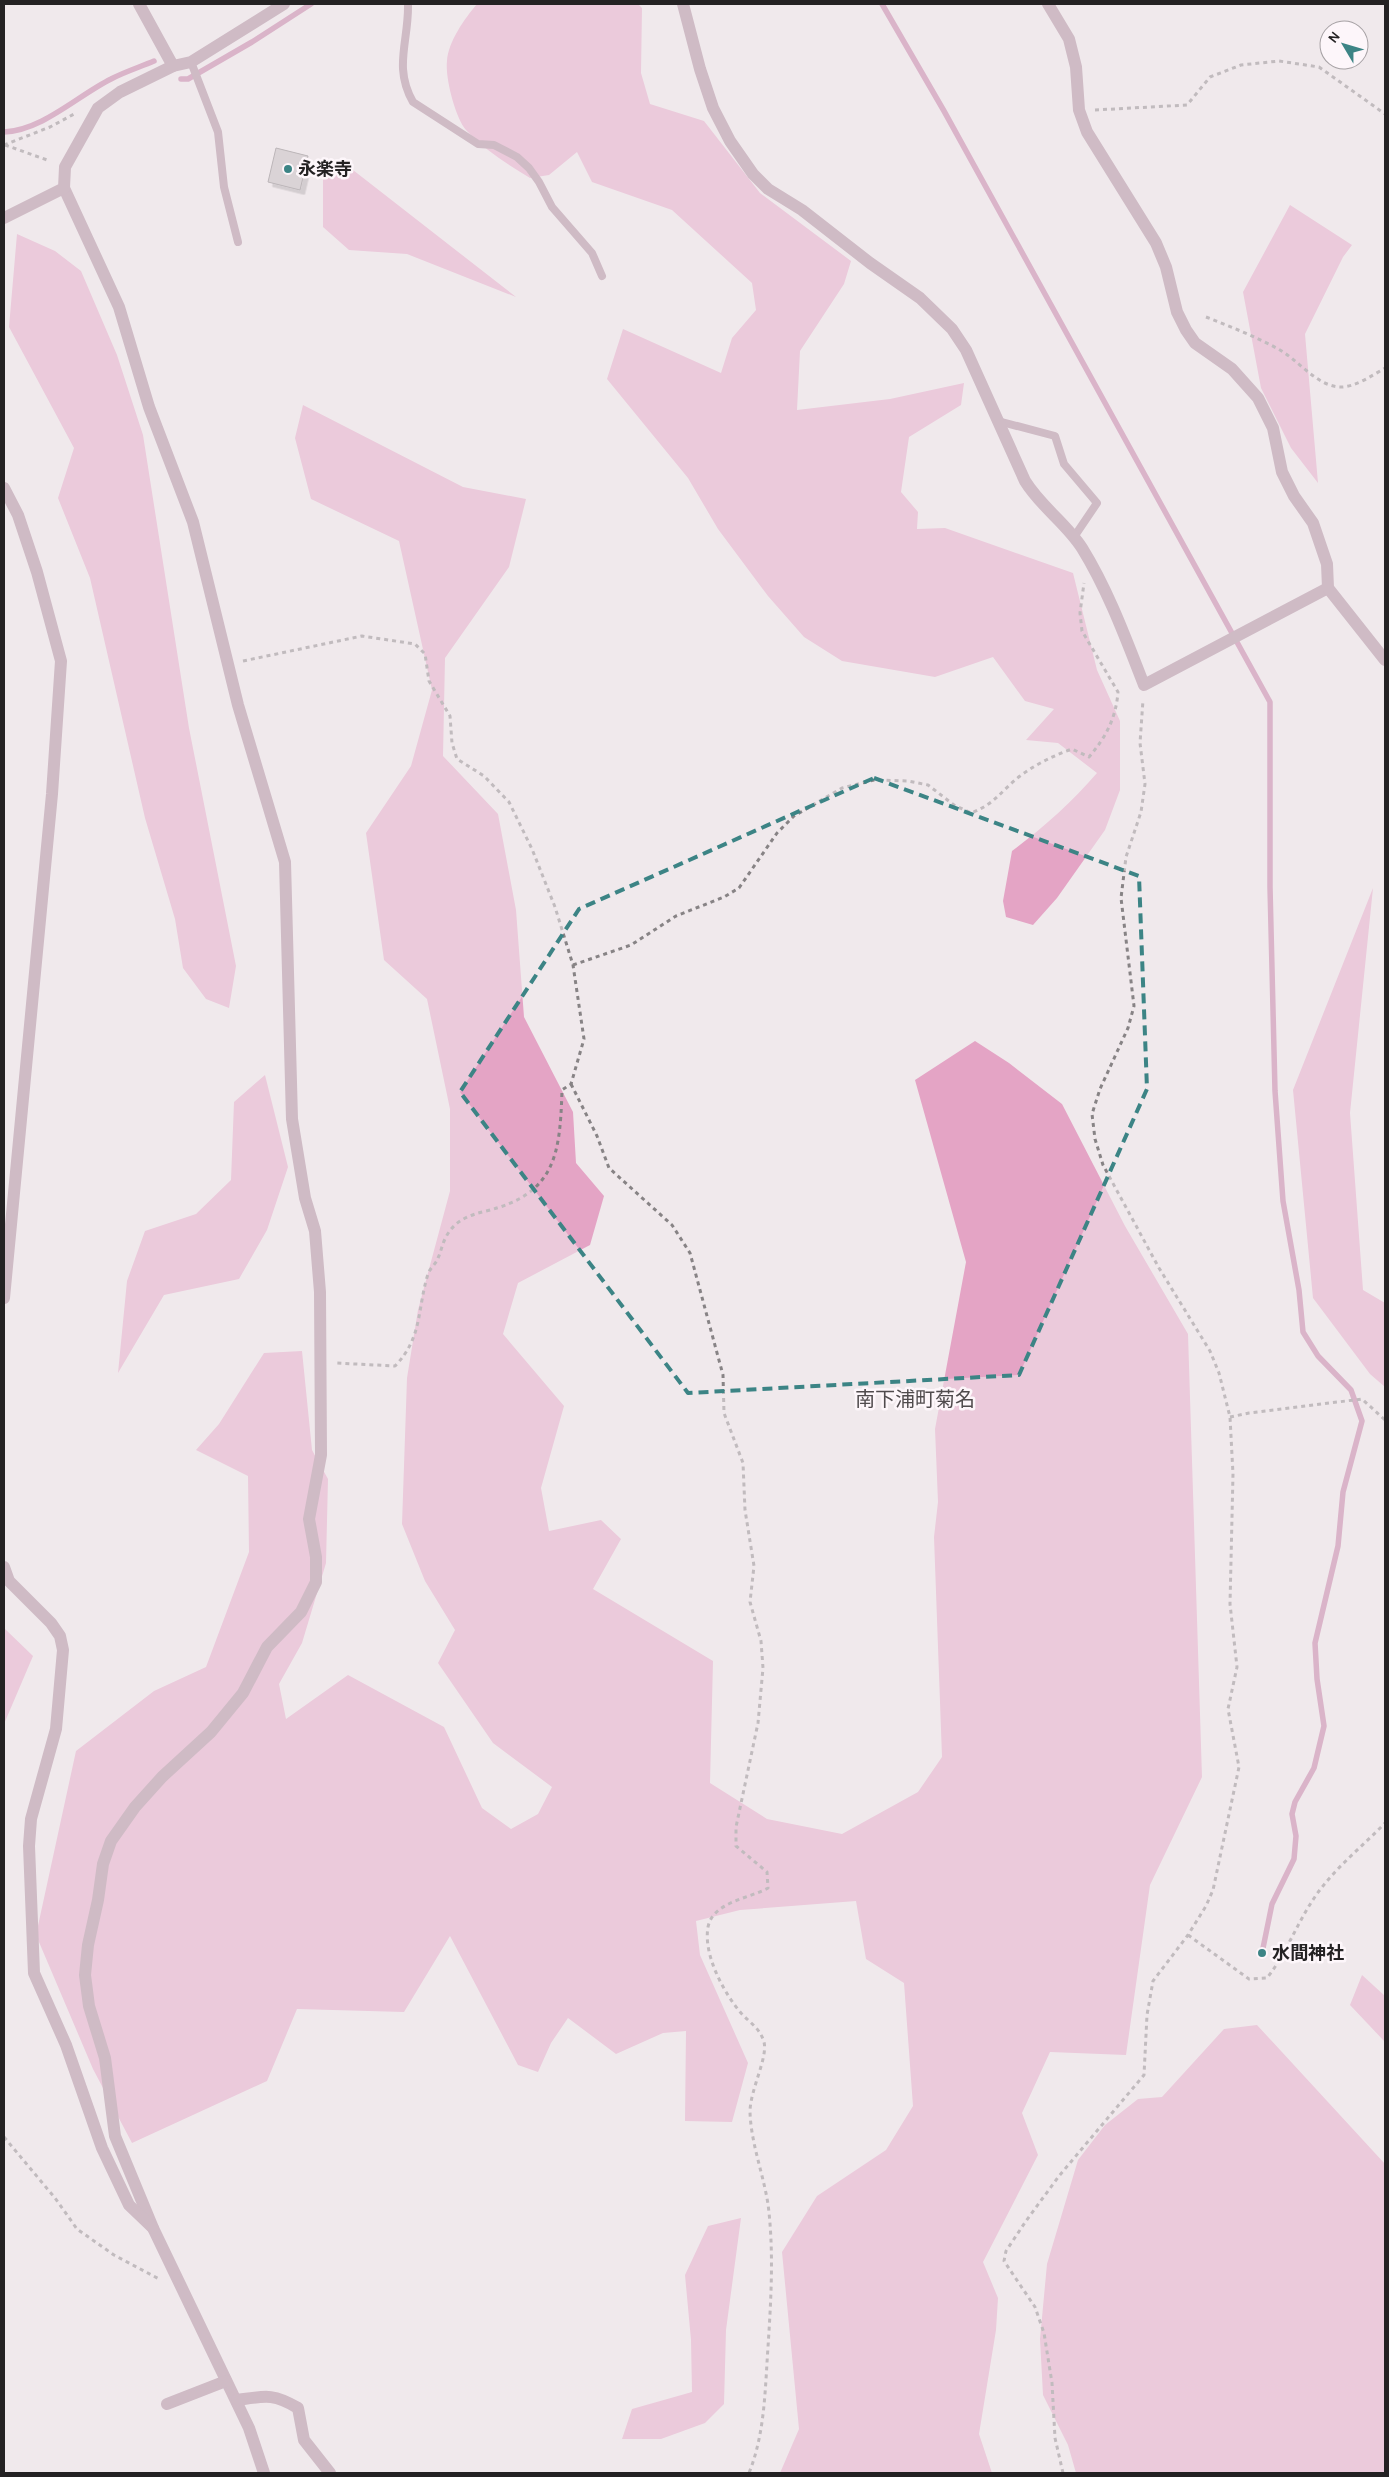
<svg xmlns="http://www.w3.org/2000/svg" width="1389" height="2477" font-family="Karla,'Noto Sans JP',sans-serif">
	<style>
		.green { fill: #e4a4c5 }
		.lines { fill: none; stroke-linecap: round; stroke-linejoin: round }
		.stream { stroke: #bf749d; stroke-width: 5.5 }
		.building { fill: #beb8bb; stroke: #7b7678; filter: url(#shadow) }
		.path { stroke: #878385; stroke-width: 3; stroke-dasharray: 4 4; stroke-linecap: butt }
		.service { stroke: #a68395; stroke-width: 8 }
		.minor { stroke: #a68395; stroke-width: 12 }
		.marked { fill: none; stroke: #3c8485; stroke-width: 4; stroke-dasharray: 10 6; stroke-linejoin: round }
		.poi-dot { fill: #3c8485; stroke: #fdf6fa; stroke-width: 2 }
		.labels { text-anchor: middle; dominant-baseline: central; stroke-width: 5; stroke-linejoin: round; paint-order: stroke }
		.poi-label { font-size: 18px; font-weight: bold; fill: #242223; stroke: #fdf6fa; text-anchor: start }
		.quarter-label { font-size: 20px; fill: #504b4d; stroke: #fdf6fa }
	</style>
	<defs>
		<filter id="shadow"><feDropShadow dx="4.5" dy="4.5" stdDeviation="0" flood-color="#0004"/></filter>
	</defs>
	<rect width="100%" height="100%" fill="#f0e9ec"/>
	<g class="green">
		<path d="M477,4H638L642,8L641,73L650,104L704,121L760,193L851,261L844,284L800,351L797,410L890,399L964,383L961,405L909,437L901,492L918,512L917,529L945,528L1073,573L1097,670L1120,721V790L1105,830L1057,898L1033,925L1006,917L1003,901L1012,851C1043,828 1071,803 1097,773L1058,743L1026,740L1054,709L1025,701L993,657L935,677L842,661L804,637L768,596L718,529L688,478L607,379L623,329L721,373L732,338L756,310L752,283L672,210L592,182L577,152L549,175L530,178C508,165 484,149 466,130C455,117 445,77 447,61C448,42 465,18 477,4Z"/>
		<polygon points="344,163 516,297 407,254 349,250 323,227 323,172"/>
		<polygon points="1290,205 1352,245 1343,257 1305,334 1318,483 1291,448 1261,388 1243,292"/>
		<polygon points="17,234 55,251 81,271 117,355 143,435 189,728 236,966 229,1008 206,999 183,968 175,919 145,818 90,578 58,498 74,448 9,327"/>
		<polygon points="303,405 463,487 526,499 509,567 445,658 443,756 498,814 516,910 524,1017 573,1112 576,1163 604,1196 590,1245 518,1283 503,1334 564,1406 541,1488 549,1531 601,1520 621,1539 593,1589 713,1661 710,1783 767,1819 842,1834 918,1792 942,1757 934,1537 938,1502 935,1429 966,1262 915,1080 975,1041 1009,1063 1062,1104 1125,1226 1188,1334 1202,1777 1150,1885 1126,2055 1050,2052 1022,2113 1038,2155 983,2262 998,2298 996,2330 979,2434 992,2473 780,2473 799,2429 782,2252 817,2196 886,2150 913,2106 904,1983 866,1959 856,1901 740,1910 696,1921 700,1955 748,2063 732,2122 685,2121 686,2031 663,2033 616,2054 568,2018 551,2043 538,2072 518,2065 450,1936 404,2012 297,2009 267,2081 132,2143 93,2069 36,1935 76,1751 154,1691 206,1667 249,1552 248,1476 196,1450 219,1424 264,1353 302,1351 312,1450 328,1479 326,1563 302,1643 279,1684 286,1719 348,1675 444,1727 482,1808 511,1829 538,1814 552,1787 493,1743 438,1663 455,1630 425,1581 402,1524 407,1378 418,1310 450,1191 450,1109 427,999 384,960 366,833 411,766 432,690 399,541 311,499 295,438"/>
		<polygon points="1373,888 1350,1113 1363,1290 1385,1303 1385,1387 1370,1374 1313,1298 1293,1090"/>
		<polygon points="265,1075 288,1167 267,1230 239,1279 164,1295 118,1373 127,1281 145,1231 196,1214 231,1180 234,1102"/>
		<polygon points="4,1628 33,1656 4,1724"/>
		<polygon points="1362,1975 1385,1996 1385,2042 1350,2005"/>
		<polygon points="1257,2025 1385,2164 1385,2473 1076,2473 1068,2445 1043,2395 1040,2339 1047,2264 1078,2160 1105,2125 1138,2099 1162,2097 1224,2029"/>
		<polygon points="741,2218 726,2330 724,2404 705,2423 661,2439 622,2439 632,2409 692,2392 691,2340 685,2275 708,2226"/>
	</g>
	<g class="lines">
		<g class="stream">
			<polyline points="882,4 944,111 1270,702 1270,887 1275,1091 1283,1201 1299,1290 1303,1332 1318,1356 1351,1390 1362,1421 1343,1492 1338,1546 1315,1643 1317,1679 1324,1726 1314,1768 1295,1802 1292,1814 1296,1836 1294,1859 1272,1904 1262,1953"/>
			<polyline points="181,79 188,79 252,42 311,4"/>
			<path d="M4,132C43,130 77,96 111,79C124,72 140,67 154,61"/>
		</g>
	</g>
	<polygon class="building" points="276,148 308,156 300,190 268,182"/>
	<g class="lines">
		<g class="path">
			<polyline points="1095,110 1187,105 1210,77 1241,65 1279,61 1319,67 1385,114"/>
			<polyline points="4,145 50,127 76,113"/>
			<polyline points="5,145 50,161"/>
			<path d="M1206,317C1231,327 1257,337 1280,350C1299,361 1316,385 1339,387C1354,388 1373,375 1385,368"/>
			<path d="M243,661L362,636L415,644L425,654L429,681L450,716L452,743L457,759L484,776L509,802L532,849L555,907L573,965L584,1039L571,1084L562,1090C560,1154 556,1194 486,1211C469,1215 454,1221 446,1237C442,1244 441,1252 438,1258C436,1264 430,1268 428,1274C417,1309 423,1337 395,1366L336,1363"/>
			<path d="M573,965L631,945L676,916L724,897L739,888L777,833L794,816L842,788L874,780L908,781L928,785L954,805L971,813C995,804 1001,791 1020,776C1036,764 1053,756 1072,749L1089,757C1106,737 1116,718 1118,692L1082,631L1080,613L1084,583"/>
			<path d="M571,1084L597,1136L609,1168L672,1225L690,1253L723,1375L724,1413L743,1463L745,1510L754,1566L750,1602L761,1641L763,1668L758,1723L736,1827V1846L767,1872L768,1888C748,1899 713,1902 708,1927C703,1955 724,1993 741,2013C750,2023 760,2028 764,2042C768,2058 750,2090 750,2112C751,2143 763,2173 768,2204C774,2251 771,2300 768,2347C765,2390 765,2433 749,2473"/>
			<polyline points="1230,1417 1249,1413 1362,1399 1385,1420"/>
			<path d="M1188,1935L1249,1979L1267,1978C1289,1950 1300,1914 1323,1886C1341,1863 1365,1844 1385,1823"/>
			<polyline points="4,2137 55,2198 77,2229 114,2255 159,2279"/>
			<polyline points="1063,2473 1055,2438 1052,2383 1044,2333 1035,2307 1004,2261 1006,2251 1026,2221 1059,2176 1144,2075 1147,2015 1153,1981 1188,1935 1206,1906 1213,1890 1239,1767 1228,1709 1237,1667 1230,1604 1233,1474 1230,1417 1219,1373 1210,1351 1159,1268 1103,1165 1095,1139 1092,1114 1100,1089 1128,1028 1134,1006 1121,898 1126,857 1141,812 1145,784 1140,743 1143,700"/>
		</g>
		<g class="service">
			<path d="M408,4C409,41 393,67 413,102L478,144L494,145L517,157L529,168L539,182L552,207L592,253L602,276"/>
			<polyline points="191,62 218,132 224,187 238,242"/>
			<polyline points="998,421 1055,436 1064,464 1097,503 1074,537"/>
		</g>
		<g class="minor">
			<polyline points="139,4 173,66"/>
			<path d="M683,4L700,69L713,108L730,141L753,174L768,189L802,210L870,263L920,298L952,329L966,350L1025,481C1041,507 1066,523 1082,548C1108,590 1126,639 1144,685L1328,588"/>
			<polyline points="1048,4 1069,39 1076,67 1079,110 1087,132 1156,243 1166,267 1177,312 1186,330 1195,343 1232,369 1258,398 1273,428 1282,472 1294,496 1313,523 1327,564 1328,588 1385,660"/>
			<polyline points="64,188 119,307 149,407 193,522 238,705 285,862 292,1119 305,1198 315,1231 320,1292 321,1455 309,1519 316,1557 316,1582 301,1612 267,1647 243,1693 211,1732 162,1777 135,1807 111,1841 103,1864 98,1900 88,1945 85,1975 89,2006 105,2058 115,2136 153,2228 249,2428 264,2473"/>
			<polyline points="4,218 64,188 65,167 98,108 120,92 173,66 191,62 284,4"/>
			<polyline points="4,488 18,515 37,572 61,661 52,794 4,1298"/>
			<polyline points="4,1567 9,1581 51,1623 60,1636 63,1650 56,1729 31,1819 29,1846 34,1973 66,2045 102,2148 129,2205 153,2228"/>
			<path d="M237,2400C265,2396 273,2393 298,2408L304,2440L330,2473"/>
			<polyline points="167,2404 226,2381"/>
		</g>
	</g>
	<path d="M0 0H1389V2477H0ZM874,778L1139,876L1147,1089L1019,1375L688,1393L460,1092L579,909Z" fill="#f0e9ec" fill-opacity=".55" fill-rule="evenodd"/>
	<path class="marked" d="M874,778L1139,876L1147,1089L1019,1375L688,1393L460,1092L579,909Z"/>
	<g class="poi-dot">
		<circle cx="288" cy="169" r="5"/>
		<circle cx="1262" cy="1953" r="5"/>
	</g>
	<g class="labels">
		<g class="poi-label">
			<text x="298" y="169">永楽寺</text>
			<text x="1272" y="1953">水間神社</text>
		</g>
		<g class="quarter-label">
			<text x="915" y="1399">南下浦町菊名</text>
		</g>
	</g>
	<rect width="1389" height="2477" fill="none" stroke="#242223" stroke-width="10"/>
	<g transform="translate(1344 45) rotate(308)"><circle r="24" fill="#fdf6fa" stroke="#a6a1a4"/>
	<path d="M0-4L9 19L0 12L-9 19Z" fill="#3c8485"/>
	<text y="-8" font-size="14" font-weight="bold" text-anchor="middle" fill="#242223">N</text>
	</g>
</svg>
